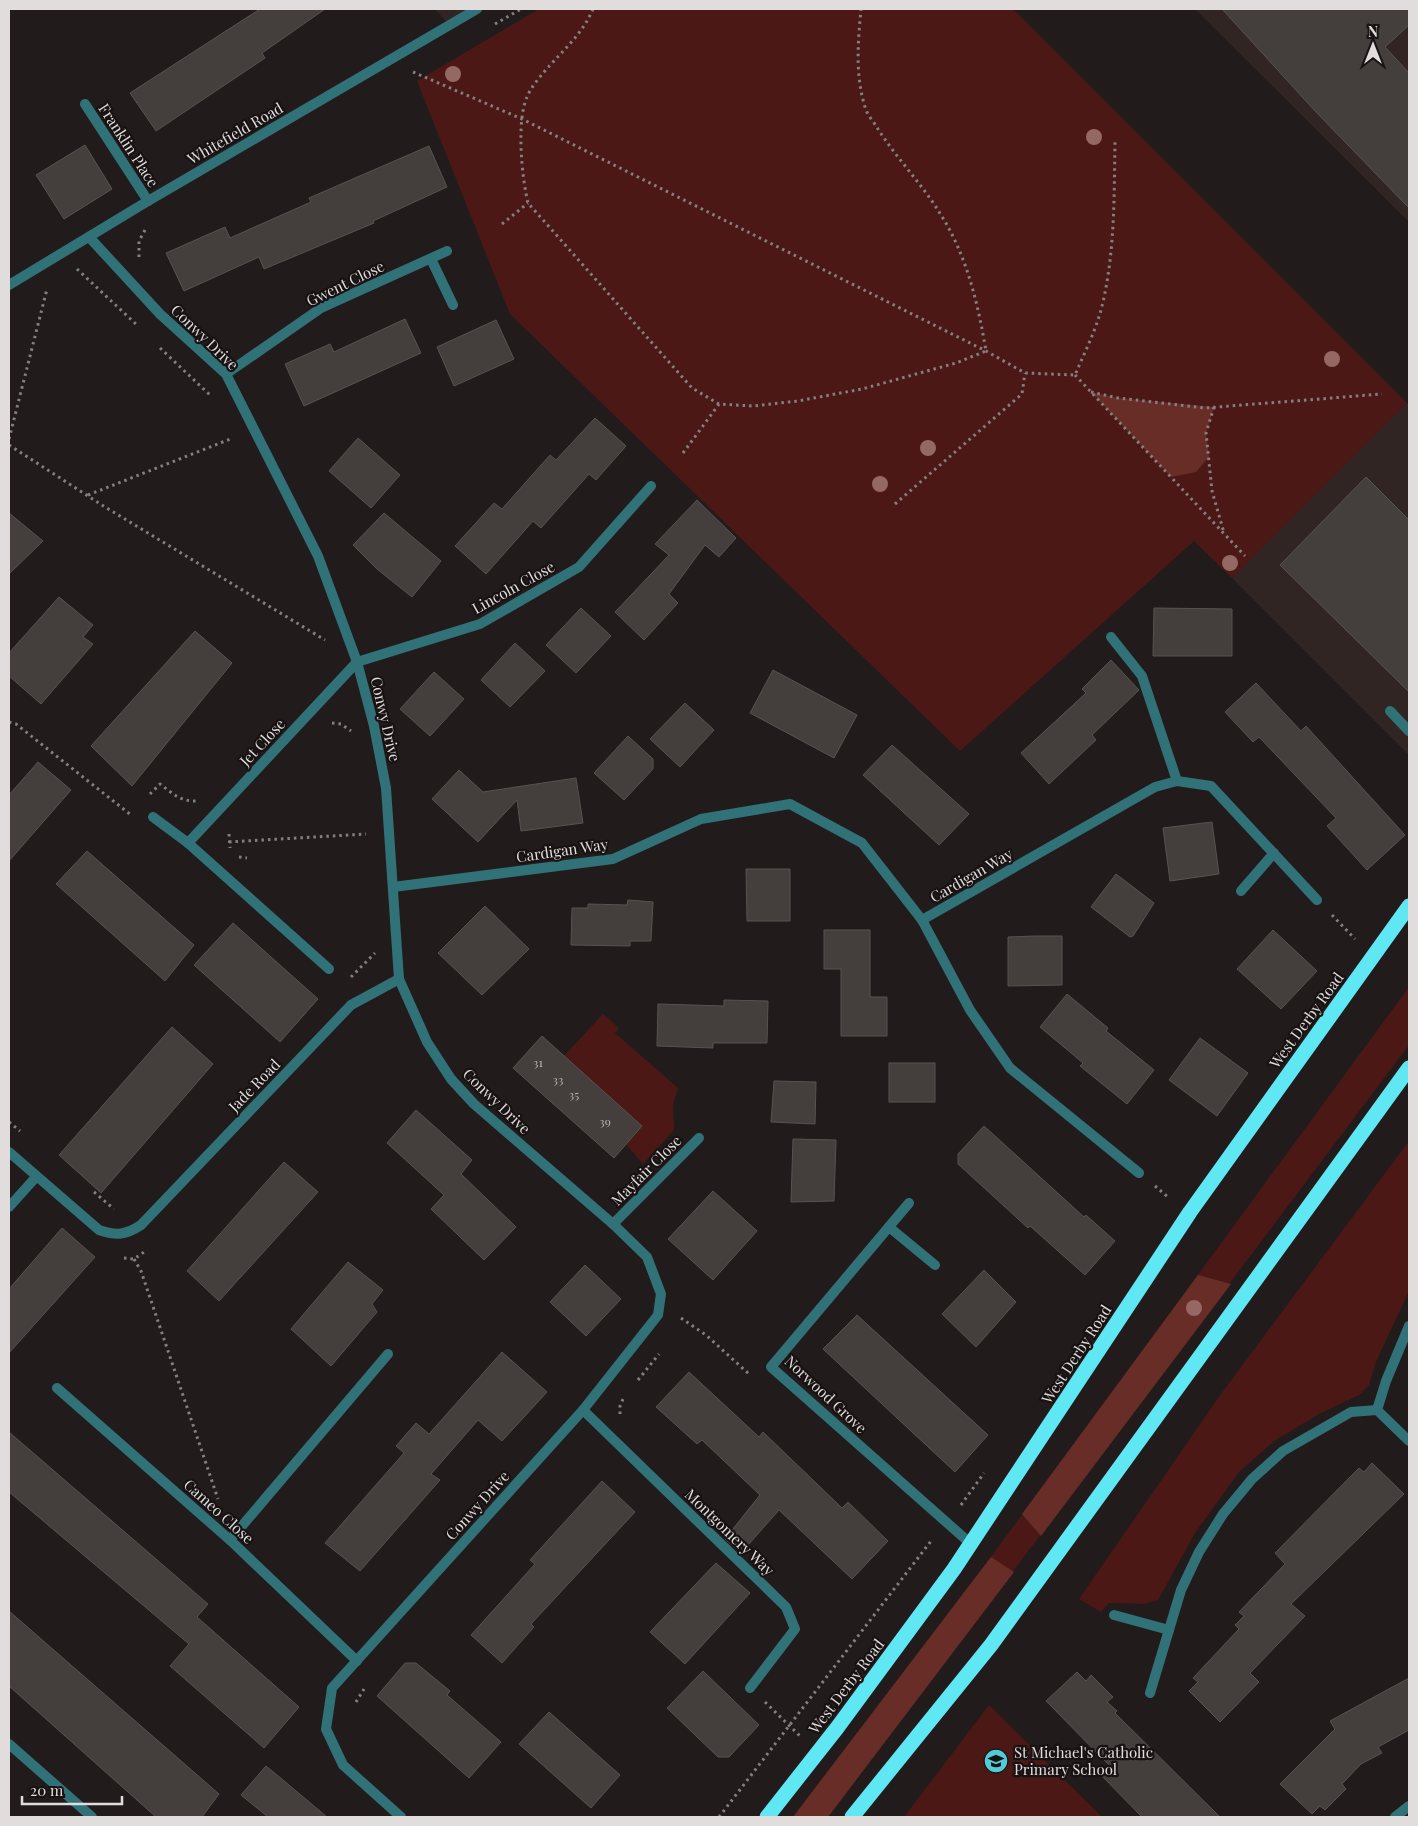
<svg xmlns="http://www.w3.org/2000/svg" width="1418" height="1826" font-family="'Playfair Display',serif">
	<style>
		.built { fill: #302523 }
		.green { fill: #4c1815 }
		.forest { fill: #682d27 }
		.building { fill: #443e3d; stroke: #595251 }
		.lines { fill: none; stroke-linecap: round; stroke-linejoin: round }
		.path { stroke: #858080; stroke-width: 3; stroke-dasharray: 2.5 4; stroke-linecap: butt }
		.lane { stroke: #317278; stroke-width: 10 }
		.street { stroke: #317278; stroke-width: 10 }
		.highway { stroke: #60e7f4; stroke-width: 15 }
		.tree { fill: #966863 }
		.labels { text-anchor: middle; dominant-baseline: central; stroke-width: 4.5; stroke-linejoin: round; paint-order: stroke }
		.number-label { font-size: 12px; fill: #bab5b5 }
		.street-label { font-size: 15px; fill: #e1dddd; stroke: #181212 }
		.poi-label { font-size: 15px; fill: #e1dddd; stroke: #181212; text-anchor: start }
	</style>
	<rect width="100%" height="100%" fill="#211c1b"/>
	<g class="built">
		<polygon points="435,9 477,9 449,25"/>
		<polygon points="1195,9 1409,9 1409,222"/>
		<polygon points="1407,403 1409,406 1409,755 1232,578"/>
	</g>
	<g class="green">
		<polygon points="539,9 1013,9 1407,403 1232,578 1194,541 960,751 510,314 417,81"/>
		<polygon points="1409,987 1409,1045 828,1817 793,1817 991,1557"/>
		<polygon points="603,1014 619,1028 615,1033 678,1088 673,1104 674,1130 643,1164 626,1144 642,1126 564,1056"/>
		<polygon points="1409,1141 1409,1291 1375,1364 1369,1385 1359,1395 1319,1414 1274,1441 1239,1472 1195,1533 1158,1600 1144,1604 1109,1603 1101,1612 1079,1599 1221,1394"/>
		<polygon points="989,1705 1102,1817 904,1817"/>
	</g>
	<g class="forest">
		<polygon points="1091,392 1118,398 1214,407 1206,433 1209,457 1196,472 1171,477"/>
		<polygon points="1198,1275 1231,1284 1041,1536 1022,1514"/>
		<polygon points="991,1557 1014,1572 828,1817 793,1817"/>
	</g>
	<g class="building">
		<polygon points="260,9 325,9 262,53 265,58 156,131 130,93"/>
		<polygon points="1222,9 1409,9 1409,25 1385,47 1409,73 1409,208 1316,112"/>
		<polygon points="85,145 112,189 64,219 36,175"/>
		<polygon points="429,146 447,187 373,221 374,223 264,269 259,257 184,291 166,253 225,227 230,238 311,202 309,198"/>
		<polygon points="405,319 421,353 304,406 285,364 330,344 334,352"/>
		<polygon points="496,320 514,359 454,386 437,347"/>
		<polygon points="595,418 626,446 596,480 589,474 541,528 533,521 486,574 455,546 494,503 502,509 550,455 556,460"/>
		<polygon points="358,438 400,475 371,508 329,471"/>
		<polygon points="1366,477 1409,520 1409,692 1280,565"/>
		<polygon points="697,500 736,538 719,557 705,545 669,594 678,603 644,640 615,612 669,555 655,544"/>
		<polygon points="9,513 43,541 9,574"/>
		<polygon points="384,513 441,561 412,597 377,569 353,545"/>
		<polygon points="59,597 93,625 83,637 93,644 41,704 9,676 9,653"/>
		<polygon points="581,608 611,636 576,673 546,645"/>
		<polygon points="1154,608 1232,609 1232,656 1153,656"/>
		<polygon points="195,631 232,663 132,786 91,746"/>
		<polygon points="515,643 545,671 510,707 481,680"/>
		<polygon points="1111,660 1139,690 1092,735 1096,740 1049,784 1021,753 1086,693 1082,689"/>
		<polygon points="773,670 857,715 834,758 750,713"/>
		<polygon points="434,672 464,699 430,736 400,709"/>
		<polygon points="1256,683 1301,731 1306,726 1405,835 1367,870 1327,826 1336,818 1259,737 1253,742 1225,712"/>
		<polygon points="685,703 714,730 680,767 650,739"/>
		<polygon points="628,736 653,759 653,769 624,800 594,773"/>
		<polygon points="892,745 969,814 939,845 863,775"/>
		<polygon points="38,762 71,790 9,861 9,795"/>
		<polygon points="459,770 483,792 576,778 583,823 521,831 517,800 478,842 432,799"/>
		<polygon points="1212,822 1219,874 1170,881 1163,828"/>
		<polygon points="87,851 194,945 165,981 56,884"/>
		<polygon points="746,869 790,869 790,921 747,921"/>
		<polygon points="1116,874 1154,903 1133,936 1130,937 1091,907"/>
		<polygon points="628,900 653,902 651,941 630,941 630,946 571,945 572,908 588,908 588,904 627,905"/>
		<polygon points="485,906 529,949 482,995 438,953"/>
		<polygon points="233,923 318,999 280,1042 194,965"/>
		<polygon points="824,930 870,930 870,997 887,997 887,1036 841,1036 841,969 824,969"/>
		<polygon points="1273,930 1317,971 1281,1009 1237,969"/>
		<polygon points="1035,936 1062,936 1062,985 1008,986 1008,937"/>
		<polygon points="1067,994 1108,1028 1106,1031 1154,1070 1127,1104 1080,1066 1083,1063 1040,1027"/>
		<polygon points="724,1000 768,1001 767,1043 713,1043 713,1048 657,1046 658,1004 724,1006"/>
		<polygon points="172,1027 213,1064 101,1193 59,1155"/>
		<polygon points="542,1036 642,1126 614,1158 513,1068"/>
		<polygon points="1200,1038 1248,1073 1217,1116 1169,1080"/>
		<rect x="889" y="1063" width="46" height="39"/>
		<polygon points="774,1081 816,1082 815,1124 771,1122"/>
		<polygon points="416,1110 472,1160 461,1174 516,1227 484,1260 431,1209 444,1195 387,1143"/>
		<polygon points="984,1126 1084,1217 1086,1215 1115,1241 1085,1275 1030,1226 1028,1228 958,1164 958,1154"/>
		<polygon points="793,1139 836,1140 834,1201 791,1202"/>
		<polygon points="284,1162 318,1192 219,1301 187,1271"/>
		<polygon points="713,1191 757,1231 713,1280 668,1239"/>
		<polygon points="62,1228 95,1257 9,1353 9,1289"/>
		<polygon points="348,1262 383,1290 372,1304 377,1312 331,1366 291,1329"/>
		<polygon points="585,1265 621,1299 586,1336 550,1302"/>
		<polygon points="984,1270 1016,1302 976,1347 942,1314"/>
		<polygon points="857,1315 988,1435 955,1472 823,1349"/>
		<polygon points="502,1352 547,1392 502,1441 478,1420 431,1474 440,1480 360,1571 325,1543 404,1453 396,1446 416,1423 429,1434"/>
		<polygon points="689,1372 759,1437 763,1432 842,1508 848,1502 888,1541 852,1579 779,1510 741,1553 725,1539 760,1495 702,1440 697,1444 656,1407"/>
		<polygon points="9,1432 208,1604 197,1617 299,1707 264,1748 170,1666 189,1644 9,1492"/>
		<polygon points="1372,1463 1404,1494 1291,1604 1305,1616 1250,1673 1259,1682 1220,1722 1189,1691 1198,1682 1193,1678 1239,1629 1235,1625 1244,1616 1239,1612 1285,1564 1275,1553 1359,1468 1364,1472"/>
		<polygon points="602,1481 635,1512 531,1624 534,1627 502,1663 471,1635 535,1564 530,1560"/>
		<polygon points="716,1563 750,1593 685,1664 650,1632"/>
		<polygon points="9,1611 219,1794 202,1817 156,1817 9,1686"/>
		<polygon points="405,1663 416,1663 450,1691 447,1695 501,1742 469,1778 377,1696"/>
		<polygon points="703,1671 759,1725 729,1757 718,1757 667,1708"/>
		<polygon points="1077,1672 1086,1681 1091,1675 1113,1697 1107,1702 1117,1711 1115,1713 1220,1817 1142,1817 1102,1776 1111,1767 1046,1701"/>
		<polygon points="1409,1678 1409,1730 1378,1747 1382,1753 1361,1764 1342,1784 1346,1789 1325,1810 1320,1806 1312,1814 1280,1784 1335,1729 1330,1721"/>
		<polygon points="549,1712 620,1775 591,1808 519,1744"/>
		<polygon points="266,1766 283,1780 327,1817 268,1817 241,1795"/>
	</g>
	<g class="lines">
		<g class="path">
			<path d="M593,9C582,35 562,51 544,72C538,79 530,89 527,97C516,122 522,178 528,203L692,388L719,404L753,406L798,401L862,389L956,363L986,351C978,304 967,256 941,215C923,185 897,159 878,129C874,122 867,115 865,107C855,75 858,41 861,9"/>
			<polyline points="495,24 521,9"/>
			<path d="M413,72L522,119L986,351L1025,373L1075,375C1084,354 1095,332 1101,310C1115,256 1114,198 1115,142"/>
			<polyline points="502,224 528,203"/>
			<polyline points="139,257 139,241 145,230"/>
			<polyline points="77,269 138,326"/>
			<polyline points="160,348 210,395"/>
			<polyline points="1075,375 1245,556"/>
			<polyline points="1091,392 1118,398 1205,408 1382,394"/>
			<polyline points="1214,407 1206,433 1212,491 1224,533"/>
			<polyline points="9,439 47,289"/>
			<polyline points="9,445 105,507 325,640"/>
			<polyline points="683,453 719,404"/>
			<polyline points="88,495 233,438"/>
			<polyline points="895,504 1022,394 1025,373"/>
			<polyline points="9,722 16,724 131,815"/>
			<polyline points="332,723 341,724 351,731"/>
			<path d="M150,794L160,784C172,793 181,802 197,801"/>
			<polyline points="229,834 230,848"/>
			<polyline points="229,842 366,834"/>
			<polyline points="239,857 247,858"/>
			<polyline points="1332,915 1355,939"/>
			<polyline points="351,977 375,953"/>
			<polyline points="9,1122 20,1131"/>
			<polyline points="1155,1186 1169,1198"/>
			<polyline points="94,1192 114,1209"/>
			<polyline points="124,1258 134,1259 147,1250"/>
			<polyline points="134,1259 141,1271 218,1499"/>
			<polyline points="681,1318 706,1335 749,1374"/>
			<polyline points="638,1380 659,1354"/>
			<polyline points="620,1414 620,1406 623,1399"/>
			<polyline points="961,1505 984,1473"/>
			<polyline points="356,1702 364,1689"/>
			<polyline points="765,1702 800,1736"/>
			<polyline points="719,1817 931,1541 929,1539"/>
		</g>
		<polyline class="lane" points="1111,637 1142,676 1177,781"/>
		<g class="street">
			<polyline points="85,104 148,201"/>
			<polyline points="90,238 160,314 226,374 318,556 357,662 374,726 386,788 399,979 427,1042 451,1079 474,1104 613,1224 647,1257 661,1294 658,1315 583,1410 332,1688 326,1729 343,1765 401,1817"/>
			<polyline points="431,259 453,305"/>
			<polyline points="9,285 148,201 477,9"/>
			<polyline points="226,374 321,308 447,251"/>
			<polyline points="1390,711 1409,731"/>
			<polyline points="153,817 188,843 329,969"/>
			<polyline points="188,843 357,662 480,624 579,567 651,486"/>
			<polyline points="393,887 613,859 701,819 790,804 862,843 922,920 1155,787 1177,781 1211,786 1317,900"/>
			<polyline points="1241,891 1274,853"/>
			<polyline points="922,920 970,1010 1010,1068 1139,1173"/>
			<path d="M9,1152L99,1230C116,1236 126,1235 141,1225L351,1005L399,979"/>
			<polyline points="909,1203 771,1367 971,1544"/>
			<polyline points="9,1207 36,1177"/>
			<polyline points="613,1224 699,1138"/>
			<polyline points="889,1227 935,1265"/>
			<polyline points="1409,1326 1386,1381 1377,1410 1409,1441"/>
			<polyline points="57,1388 230,1540 357,1661"/>
			<polyline points="583,1410 786,1607 795,1629 750,1688"/>
			<polyline points="230,1540 388,1354"/>
			<polyline points="1114,1615 1169,1630"/>
			<polyline points="1150,1693 1181,1590 1199,1552 1223,1514 1252,1479 1283,1451 1351,1412 1377,1410"/>
			<polyline points="9,1744 92,1817"/>
			<polyline points="1395,1817 1409,1806"/>
		</g>
		<g class="highway">
			<polyline points="767,1817 837,1728 954,1569 1190,1212 1409,906"/>
			<polyline points="852,1817 991,1645 1409,1068"/>
		</g>
	</g>
	<g class="tree">
		<circle cx="453" cy="74" r="8"/>
		<circle cx="1094" cy="137" r="8"/>
		<circle cx="1332" cy="359" r="8"/>
		<circle cx="928" cy="448" r="8"/>
		<circle cx="880" cy="484" r="8"/>
		<circle cx="1230" cy="563" r="8"/>
		<circle cx="1194" cy="1308" r="8"/>
	</g>
	<defs>
		<g id="school-disc" transform="scale(1.25)"><circle r="9.5" fill="#52cbd7" stroke="#181212"/><path d="M0-5L7-2L0 1L-7-2ZM-4 1L0 2.5L4 1V4Q0 6-4 4Z" fill="#111"/></g>
	</defs>
	<g fill-rule="evenodd">
		<use href="#school-disc" x="996" y="1761"/>
	</g>
	<g class="labels">
		<g class="number-label">
			<text x="538" y="1062">31</text>
			<text x="558" y="1079">33</text>
			<text x="574" y="1094">35</text>
			<text x="605" y="1121">39</text>
		</g>
		<g class="street-label">
			<text transform="translate(235 133) rotate(-30)">Whitefield Road</text>
			<text transform="translate(129 145) rotate(57)">Franklin Place</text>
			<text transform="translate(345 283) rotate(-26)">Gwent Close</text>
			<text transform="translate(205 337) rotate(44)">Conwy Drive</text>
			<text transform="translate(513 587) rotate(-29)">Lincoln Close</text>
			<text transform="translate(386 719) rotate(77)">Conwy Drive</text>
			<text transform="translate(262 742) rotate(-47)">Jet Close</text>
			<text transform="translate(562 850) rotate(-8)">Cardigan Way</text>
			<text transform="translate(971 875) rotate(-30)">Cardigan Way</text>
			<text transform="translate(1306 1020) rotate(-54)">West Derby Road</text>
			<text transform="translate(254 1085) rotate(-46)">Jade Road</text>
			<text transform="translate(497 1101) rotate(44)">Conwy Drive</text>
			<text transform="translate(646 1170) rotate(-45)">Mayfair Close</text>
			<text transform="translate(1076 1354) rotate(-57)">West Derby Road</text>
			<text transform="translate(826 1394) rotate(43)">Norwood Grove</text>
			<text transform="translate(477 1505) rotate(-48)">Conwy Drive</text>
			<text transform="translate(219 1511) rotate(42)">Cameo Close</text>
			<text transform="translate(730 1532) rotate(44)">Montgomery Way</text>
			<text transform="translate(846 1686) rotate(-53)">West Derby Road</text>
		</g>
		<g class="poi-label">
			<text x="1014" y="1752">St Michael's Catholic<tspan x="1014" dy="17">Primary School</tspan></text>
		</g>
	</g>
	<rect width="1418" height="1826" fill="none" stroke="#e1dddd" stroke-width="20"/>
	<g transform="translate(1373 45)" stroke="#181212" stroke-width="4" paint-order="stroke">
	<path d="M0-4L9 19L0 12L-9 19Z" fill="#e1dddd"/>
	<text y="-8" font-size="14" font-weight="bold" text-anchor="middle" fill="#e1dddd">N</text>
	</g>
	<path d="M22 1796v8h100v-8" fill="none" stroke="#e1dddd" stroke-width="2.5"/>
	<text x="30" y="1796" font-size="15" fill="#e1dddd" stroke="#181212" stroke-width="4" paint-order="stroke">20 m</text>
</svg>
